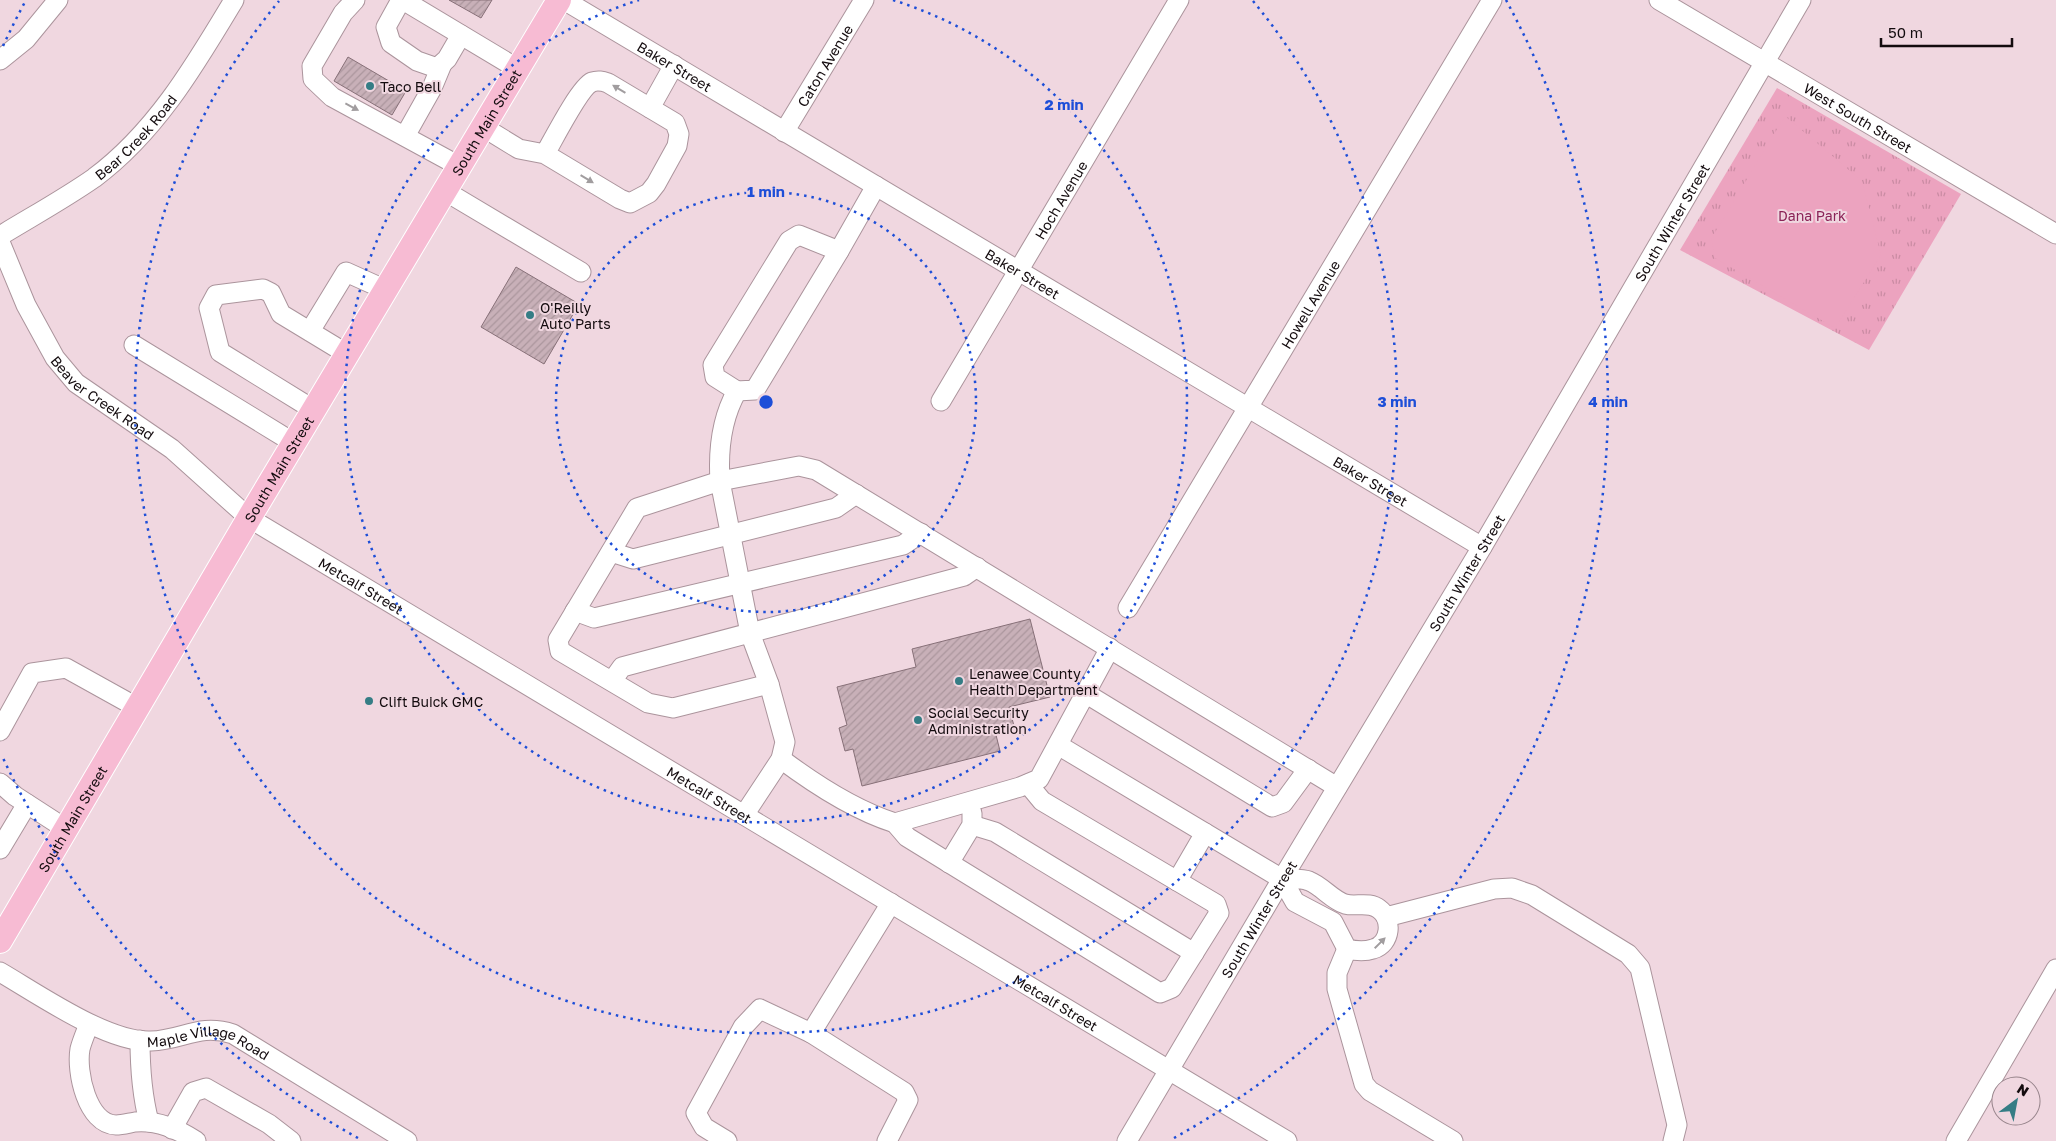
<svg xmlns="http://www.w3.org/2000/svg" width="2056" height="1141" font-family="'Golos Text',sans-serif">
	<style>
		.park { fill: url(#park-tufts) }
		.garden { fill: #eca3bf }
		.building { fill: url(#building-hatch); stroke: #877078 }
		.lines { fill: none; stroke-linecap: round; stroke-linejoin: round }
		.minor-casing { stroke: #ab949c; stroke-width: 21 }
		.major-casing { stroke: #fff; stroke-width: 26 }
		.minor { stroke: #fff; stroke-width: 19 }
		.major { stroke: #f7bbd3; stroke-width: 24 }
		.oneway { fill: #a19d9f }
		.ring { fill: none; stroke: #1d4ed8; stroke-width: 2.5; stroke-dasharray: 2.5 5 }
		.poi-dot { fill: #357d85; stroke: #f0d7e0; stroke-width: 2 }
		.labels { text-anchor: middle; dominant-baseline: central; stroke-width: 4; stroke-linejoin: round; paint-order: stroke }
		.street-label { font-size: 14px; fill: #130b0e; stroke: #f0d7e0 }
		.poi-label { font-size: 14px; fill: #130b0e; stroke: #f0d7e0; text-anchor: start }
		.park-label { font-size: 14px; fill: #8b2357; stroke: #f0d7e0 }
		.centre { fill: #1d4ed8; stroke: #f0d7e0; stroke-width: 2.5 }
		.ring-label { font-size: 15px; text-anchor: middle; font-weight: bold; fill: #1d4ed8; stroke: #f0d7e0; stroke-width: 4; stroke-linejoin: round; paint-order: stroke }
	</style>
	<defs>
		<pattern id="park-tufts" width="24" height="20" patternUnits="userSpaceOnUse" patternTransform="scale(1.25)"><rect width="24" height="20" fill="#eca3bf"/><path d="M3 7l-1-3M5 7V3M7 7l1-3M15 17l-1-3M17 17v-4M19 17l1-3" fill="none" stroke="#ca8ba3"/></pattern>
		<pattern id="building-hatch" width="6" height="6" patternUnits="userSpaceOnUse" patternTransform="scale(1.25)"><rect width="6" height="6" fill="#c8b0b8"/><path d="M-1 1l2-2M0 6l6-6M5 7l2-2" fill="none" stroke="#ab969d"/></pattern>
	</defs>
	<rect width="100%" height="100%" fill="#f0d7e0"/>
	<polygon class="park" points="1777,88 1961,194 1869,350 1680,250"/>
	<polygon class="garden" points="1785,116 1862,181 1881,255 1835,328 1715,258 1711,239"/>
	<g class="building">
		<polygon points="449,0 492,0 481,18"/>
		<polygon points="348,57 406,91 392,115 334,81"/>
		<polygon points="516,267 579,304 544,364 481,327"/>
		<polygon points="1030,619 1050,697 1009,707 1014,726 995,731 1000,751 862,786 853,749 845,751 839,728 847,725 837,687 916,667 912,649"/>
	</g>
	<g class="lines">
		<g class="minor-casing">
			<g id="minor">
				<polyline points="355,0 343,13 312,66 313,79 332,97 459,166"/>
				<polyline points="401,0 386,27 391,43 417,61 437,68 447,59 461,35"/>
				<polyline points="403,0 518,69"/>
				<path id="s1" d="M564,0L1482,547"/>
				<path id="s2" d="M1659,0L2056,234"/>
				<polyline points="0,60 26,39 58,0"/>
				<polyline points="650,108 674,65"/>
				<path d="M483,127L519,149L545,154L620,199L630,203L649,193L656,184L677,146L679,134L675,123L608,83C602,81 598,80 592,82C580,87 553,140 545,154"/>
				<path id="s3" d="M784,132L864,0"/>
				<polyline points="405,136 432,88 442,64"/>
				<polyline points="445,191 581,272"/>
				<path id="s4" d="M0,236C31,217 64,199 94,178C156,132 195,65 234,0"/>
				<path id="s5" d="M0,242L26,305L55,358L76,383L172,449L249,518L1287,1141"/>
				<polyline points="310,331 346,272 386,290"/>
				<polyline points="134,345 294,443"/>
				<polyline points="737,391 715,377 713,365 789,241 799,235 839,251"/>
				<path id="s6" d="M941,401L1179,0"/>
				<polyline points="314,410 220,352 209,308 216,295 263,289 271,293 281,314 347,354"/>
				<polyline points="611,552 633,559 836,508 856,494"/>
				<path id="s7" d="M1128,608L1492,0"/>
				<polyline points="575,611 594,618 903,545 921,533"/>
				<polyline points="612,681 622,667 964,576 977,567"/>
				<polyline points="769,684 673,708 648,703 560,651 558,640 637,508 720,481 799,466 816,470 1337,787"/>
				<polyline points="1085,693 1272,807 1283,803 1308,769"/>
				<polyline points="0,731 32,673 66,668 138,708"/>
				<path d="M1058,745L1282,879C1290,879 1302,878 1309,881C1322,886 1332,900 1345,904C1356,907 1369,901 1379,909C1393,919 1391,944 1373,949C1364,952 1356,951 1347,949L1333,922L1295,902L1282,879"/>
				<path d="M781,759C813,783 857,811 895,823L1020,787L1039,779L1110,648"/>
				<polyline points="0,783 15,796 66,829"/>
				<path d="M744,815L781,759L785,742L769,684L750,633L720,481C718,450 721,419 737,391L755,390L839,251L876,186"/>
				<polyline points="895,823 907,837 1160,993 1172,988 1219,913 1216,904 1042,801 1028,784"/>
				<polyline points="972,825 995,832 1194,953"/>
				<polyline points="0,849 27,804"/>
				<polyline points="949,863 972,825 972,813"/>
				<polyline points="1177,881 1205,833"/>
				<polyline points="1386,917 1494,889 1512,888 1532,895 1628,954 1640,968 1677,1125 1673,1141"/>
				<polyline points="1347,949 1337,973 1337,989 1364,1084 1370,1091 1453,1141"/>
				<path id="s8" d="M0,972C38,994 108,1043 151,1041C183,1040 199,1023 233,1034L407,1141"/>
				<path d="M89,1024C86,1032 82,1041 80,1049C76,1072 87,1124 116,1125C122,1125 129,1123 135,1122C158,1120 177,1129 196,1141"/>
				<path d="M140,1040C140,1068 142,1095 149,1122"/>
				<polyline points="172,1129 193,1092 206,1088 269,1124 291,1141"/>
				<polyline points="727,1141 704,1127 696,1113 743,1027 760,1009 811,1033"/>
				<polyline points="887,1141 908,1100 904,1092 811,1033 891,903"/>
				<path id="s9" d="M1127,1141L1282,879L1482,547L1801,0"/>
				<polyline points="1956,1141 2056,969"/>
			</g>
		</g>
		<g class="major-casing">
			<g id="major">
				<path id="s10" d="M0,941L249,518L559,0"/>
			</g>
		</g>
		<use href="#minor" class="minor"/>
		<use href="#major" class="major"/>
	</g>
	<defs><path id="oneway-solid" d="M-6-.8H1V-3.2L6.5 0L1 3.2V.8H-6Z" transform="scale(1.25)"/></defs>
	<g class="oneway">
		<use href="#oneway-solid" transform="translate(619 89) rotate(-149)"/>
		<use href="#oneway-solid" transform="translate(352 107) rotate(28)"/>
		<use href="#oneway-solid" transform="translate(587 179) rotate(31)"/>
		<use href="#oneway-solid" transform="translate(1380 943) rotate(-45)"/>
	</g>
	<g class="ring">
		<circle cx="766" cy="402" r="210"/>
		<path d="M893 0A421 421 0 1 1 639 0"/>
		<path d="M1253 1A631 631 0 1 1 279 1"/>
		<path d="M358 1138A842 842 0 0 1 3 758M3 46A842 842 0 0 1 26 0M1506 0A842 842 0 0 1 1174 1138"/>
	</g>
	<g class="poi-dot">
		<circle cx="370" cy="86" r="5"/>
		<circle cx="530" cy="315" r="5"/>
		<circle cx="959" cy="681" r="5"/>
		<circle cx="369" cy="701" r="5"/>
		<circle cx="918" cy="720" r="5"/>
	</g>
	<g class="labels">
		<g class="street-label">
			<text stroke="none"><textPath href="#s1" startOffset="129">Baker Street</textPath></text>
			<text stroke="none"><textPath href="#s3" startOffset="78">Caton Avenue</textPath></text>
			<text stroke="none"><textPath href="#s2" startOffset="231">West South Street</textPath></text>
			<text stroke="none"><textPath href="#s10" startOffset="952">South Main Street</textPath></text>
			<text stroke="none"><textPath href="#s4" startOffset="169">Bear Creek Road</textPath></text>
			<text stroke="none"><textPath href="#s6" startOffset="234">Hoch Avenue</textPath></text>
			<text stroke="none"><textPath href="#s9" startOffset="1068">South Winter Street</textPath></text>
			<text stroke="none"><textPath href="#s1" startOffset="534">Baker Street</textPath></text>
			<text stroke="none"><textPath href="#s7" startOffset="354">Howell Avenue</textPath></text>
			<text stroke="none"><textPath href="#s5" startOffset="191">Beaver Creek Road</textPath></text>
			<text stroke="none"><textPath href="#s10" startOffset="548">South Main Street</textPath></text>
			<text stroke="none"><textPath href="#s1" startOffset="939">Baker Street</textPath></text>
			<text stroke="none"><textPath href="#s9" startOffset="662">South Winter Street</textPath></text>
			<text stroke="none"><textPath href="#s5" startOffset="512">Metcalf Street</textPath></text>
			<text stroke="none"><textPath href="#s5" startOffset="918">Metcalf Street</textPath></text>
			<text stroke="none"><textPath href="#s10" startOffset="142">South Main Street</textPath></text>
			<text stroke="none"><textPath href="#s9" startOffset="258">South Winter Street</textPath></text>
			<text stroke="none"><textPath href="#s5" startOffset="1322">Metcalf Street</textPath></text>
			<text stroke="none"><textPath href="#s8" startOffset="228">Maple Village Road</textPath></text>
		</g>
		<g class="poi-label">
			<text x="380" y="86">Taco Bell</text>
			<text x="540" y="307">O'Reilly<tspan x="540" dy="16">Auto Parts</tspan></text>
			<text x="969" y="673">Lenawee County<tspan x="969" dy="16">Health Department</tspan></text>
			<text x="379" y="701">Clift Buick GMC</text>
			<text x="928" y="712">Social Security<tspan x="928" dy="16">Administration</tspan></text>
		</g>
		<g class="park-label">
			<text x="1812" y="215">Dana Park</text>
		</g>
	</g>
	<circle cx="766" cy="402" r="8" class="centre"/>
	<g class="ring-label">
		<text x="1064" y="110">2 min</text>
		<text x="766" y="197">1 min</text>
		<text x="1397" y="407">3 min</text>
		<text x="1608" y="407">4 min</text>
	</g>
	<g transform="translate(2016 1101) rotate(32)"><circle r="24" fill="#f0d7e0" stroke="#98858c"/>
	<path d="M0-4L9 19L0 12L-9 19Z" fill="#357d85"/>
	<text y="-8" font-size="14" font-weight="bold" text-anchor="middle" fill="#130b0e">N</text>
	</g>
	<path d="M1881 38v8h131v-8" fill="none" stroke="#130b0e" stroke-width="2.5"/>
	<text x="1888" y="38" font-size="15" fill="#130b0e" stroke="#f0d7e0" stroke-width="4" paint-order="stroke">50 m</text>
</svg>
